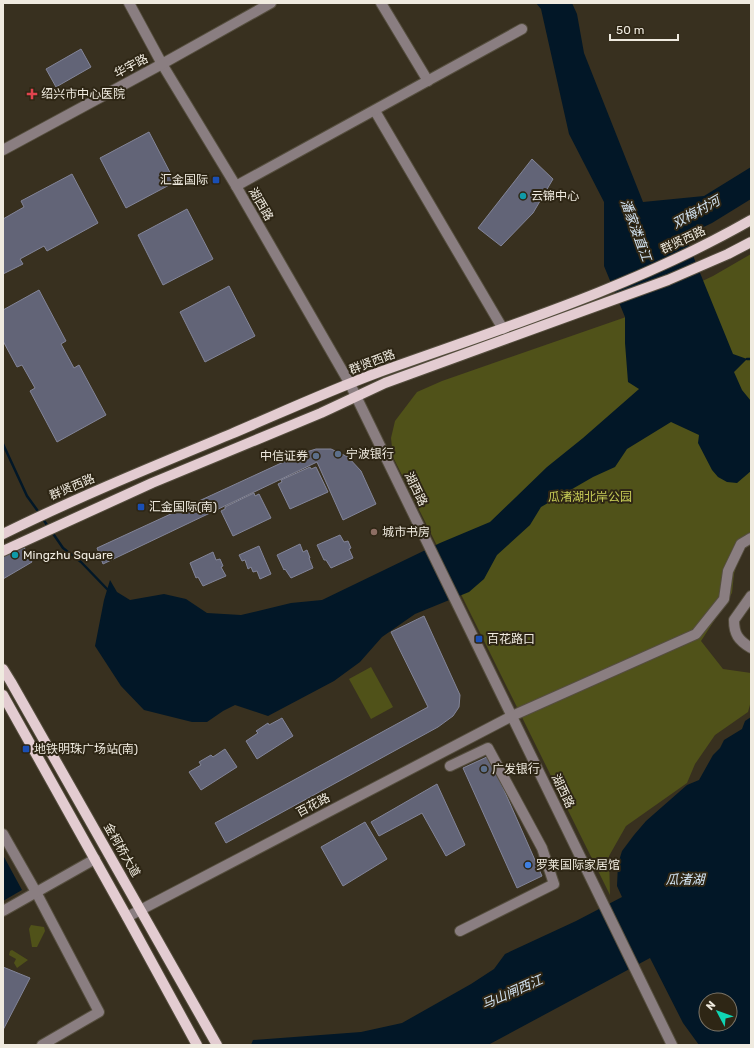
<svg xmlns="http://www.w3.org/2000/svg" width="754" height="1048" font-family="Rubik,'Noto Sans SC',sans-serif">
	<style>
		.green { fill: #505219 }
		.water { fill: #021727; fill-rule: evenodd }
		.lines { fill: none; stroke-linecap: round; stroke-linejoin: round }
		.stream { stroke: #021727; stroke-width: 2.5 }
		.building { fill: #626477; stroke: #838599 }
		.minor-casing { stroke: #554e3e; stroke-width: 12 }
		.major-casing { stroke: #554e3e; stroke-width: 12 }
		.minor { stroke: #8a7e81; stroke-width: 10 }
		.major { stroke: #e3ccd1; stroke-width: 10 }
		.health-dot { fill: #e0444e; stroke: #2e2615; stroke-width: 1.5 }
		.transit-dot { fill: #1a4fb4; stroke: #2e2615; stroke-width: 1.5 }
		.culture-dot { fill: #0f9aa8; stroke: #2e2615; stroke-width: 1.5 }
		.service-dot { fill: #5c6f8a; stroke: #2e2615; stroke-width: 1.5 }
		.education-dot { fill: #8d6e63; stroke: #2e2615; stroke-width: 1.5 }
		.shop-dot { fill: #3f7fe0; stroke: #2e2615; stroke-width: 1.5 }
		.labels { text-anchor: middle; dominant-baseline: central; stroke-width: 4; stroke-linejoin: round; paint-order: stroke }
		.street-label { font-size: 12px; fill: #efeadf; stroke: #2e2615 }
		.poi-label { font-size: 12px; fill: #efeadf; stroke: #2e2615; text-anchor: start }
		.park-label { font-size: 12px; fill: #c6cb56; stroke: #2e2615 }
		.water-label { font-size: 13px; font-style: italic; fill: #d2e3f2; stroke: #2e2615 }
	</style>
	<rect width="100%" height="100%" fill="#38301f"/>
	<g class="green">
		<polygon points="751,254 751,542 742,547 734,574 732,593 701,641 723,669 751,673 751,701 748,712 715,735 695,764 687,783 626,826 609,856 610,895 393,457 391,438 395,421 417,392 442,381 626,317 713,276"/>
		<polygon points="371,667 393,707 371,719 349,679"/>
		<polygon points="31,925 44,927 45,931 37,947 32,947 29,929"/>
		<polygon points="12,950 28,960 17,968 14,963 16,959 9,955 10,951"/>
	</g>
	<g class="water">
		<polygon points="536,3 572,3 577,14 584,53 643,202 704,196 751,167 751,199 712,223 685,236 733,354 747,359 734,372 742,390 751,401 751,471 737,483 727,482 718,477 712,470 698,443 699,435 671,422 627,449 615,467 593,477 541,507 530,525 497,555 484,579 469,592 415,614 382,637 360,662 334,681 268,716 235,705 223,711 207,722 192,722 144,710 121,686 95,646 104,600 110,580 117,592 130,600 164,594 186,599 207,613 241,615 291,603 322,600 440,543 490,522 547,467 583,438 639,389 628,382 625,343 625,317 604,266 604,202 569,134 541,9"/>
		<path d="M751,717V1045H699L683,1023L650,958L488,1045H251L253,1040L361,1032L402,1023L471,984L494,969L505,954L576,921L622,897L617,886L618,864L622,851L634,835L646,821L687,785L699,780L713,755L720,748L724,740L742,729L745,721ZM706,1000H730V1024H706Z"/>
		<polygon points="3,855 22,890 3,901"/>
	</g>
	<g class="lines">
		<g class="stream">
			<polyline points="747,359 751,359"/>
			<polyline points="3,444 27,496 40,514"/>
			<polyline points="43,519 49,528"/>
			<polyline points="52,532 63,548 81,562 109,591"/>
		</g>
	</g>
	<g class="building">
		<polygon points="81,49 91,67 56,87 46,69"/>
		<polygon points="149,132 175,182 126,208 100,158"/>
		<polygon points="532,159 553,179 533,213 501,246 478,228"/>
		<polygon points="72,174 98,223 47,251 44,246 20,259 23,264 3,274 3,219 24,207 21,201"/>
		<polygon points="187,209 213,259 163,285 138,235"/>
		<polygon points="229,286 255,336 205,362 180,312"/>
		<polygon points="39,290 66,341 61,344 74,368 79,365 106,415 57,442 30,391 35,388 22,365 17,367 3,341 3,310"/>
		<polygon points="316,449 331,449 348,457 361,471 376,504 343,520 317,462 103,564 97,548 303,453"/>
		<polygon points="310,467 311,469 316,467 328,492 290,509 278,484 282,482 281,480"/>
		<polygon points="254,493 255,496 259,494 271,518 233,536 221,511 225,509 225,507"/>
		<polygon points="340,535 344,542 348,541 351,548 349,549 353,558 331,568 326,560 324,560 317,545"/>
		<polygon points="19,538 32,562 3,579 3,547"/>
		<polygon points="300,544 303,552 307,550 310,558 309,558 313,568 291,578 285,569 284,570 277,555"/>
		<polygon points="259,546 271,574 260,579 257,571 253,572 251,567 248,569 245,560 242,561 239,555"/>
		<polygon points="213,552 216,560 220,559 223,566 221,567 226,576 203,586 198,577 196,578 190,563"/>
		<polygon points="424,616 460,695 459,707 453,716 438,727 226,843 215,823 428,707 391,632"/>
		<polygon points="282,718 293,736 257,759 246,741 258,733 256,731 268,723 269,725"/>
		<polygon points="225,749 237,767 201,790 189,772 201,765 199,762 211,755 213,757"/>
		<polygon points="489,756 542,876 517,888 463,768"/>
		<polygon points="437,784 465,845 446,856 422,813 379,836 371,822"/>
		<polygon points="365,822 387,859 343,886 321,847"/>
		<polygon points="3,967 30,978 3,1030"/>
	</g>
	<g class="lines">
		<g class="minor-casing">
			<g id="minor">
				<polyline points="129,3 162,64 236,186 350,384 672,1045"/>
				<polyline points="381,3 428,81"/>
				<polyline points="375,111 503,329"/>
				<polyline points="3,150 162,64 271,3"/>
				<polyline points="236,186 522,29"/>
				<path d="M751,596L734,620C734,634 738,640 751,648"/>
				<polyline points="450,766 488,748 542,848 554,884 460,931"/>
				<polyline points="3,834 36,892 99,1012 42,1045"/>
				<polyline points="3,911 95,859"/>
				<polyline points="127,917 512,716 696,634 724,599 728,571 741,544 751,538"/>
			</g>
		</g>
		<g class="major-casing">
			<g id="major">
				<path d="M3,534C78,497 154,466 231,434C278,414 326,392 374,374C502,328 632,288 751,220"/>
				<polyline points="3,551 152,483 321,413 385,383 668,280 728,254 751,242"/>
				<polyline points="3,669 11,682 217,1045"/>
				<polyline points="3,695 127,917 197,1045"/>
			</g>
		</g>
		<use href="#minor" class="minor"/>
		<use href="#major" class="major"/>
	</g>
	<path class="health-dot" d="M30 88h4v4h4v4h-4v4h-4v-4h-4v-4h4z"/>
	<g class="transit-dot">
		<rect x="212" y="176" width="8" height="8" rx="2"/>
		<rect x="137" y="503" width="8" height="8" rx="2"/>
		<rect x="475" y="635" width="8" height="8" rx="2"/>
		<rect x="22" y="745" width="8" height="8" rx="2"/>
	</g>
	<g class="culture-dot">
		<circle cx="523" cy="196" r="4"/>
		<circle cx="15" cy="555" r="4"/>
	</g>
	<g class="service-dot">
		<circle cx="338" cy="454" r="4"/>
		<circle cx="316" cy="456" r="4"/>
		<circle cx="484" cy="769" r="4"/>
	</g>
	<circle class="education-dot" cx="374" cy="532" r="4"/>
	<circle class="shop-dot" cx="528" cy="865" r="4"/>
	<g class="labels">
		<g class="street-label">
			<text transform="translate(131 66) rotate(-28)">华宇路</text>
			<text transform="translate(261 204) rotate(60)">湖西路</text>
			<text transform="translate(683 240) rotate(-25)">群贤西路</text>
			<text transform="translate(372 362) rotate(-21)">群贤西路</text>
			<text transform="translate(72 487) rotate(-23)">群贤西路</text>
			<text transform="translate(416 489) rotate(64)">湖西路</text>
			<text transform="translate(563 791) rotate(64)">湖西路</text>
			<text transform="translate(313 805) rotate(-28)">百花路</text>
			<text transform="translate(122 850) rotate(60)">金柯桥大道</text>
		</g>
		<g class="poi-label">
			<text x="41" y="94">绍兴市中心医院</text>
			<text x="208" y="180" text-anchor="end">汇金国际</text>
			<text x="531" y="196">云锦中心</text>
			<text x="346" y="454">宁波银行</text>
			<text x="308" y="456" text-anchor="end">中信证券</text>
			<text x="149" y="507">汇金国际(南)</text>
			<text x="382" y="532">城市书房</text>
			<text x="23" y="555">Mingzhu Square</text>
			<text x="487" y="639">百花路口</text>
			<text x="34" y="749">地铁明珠广场站(南)</text>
			<text x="492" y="769">广发银行</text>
			<text x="536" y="865">罗莱国际家居馆</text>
		</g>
		<g class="park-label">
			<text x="590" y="497">瓜渚湖北岸公园</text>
		</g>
		<g class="water-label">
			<text transform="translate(696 212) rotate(-29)">双梅村河</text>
			<text transform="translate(636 230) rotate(70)">潘家溇直江</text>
			<text x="685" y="879">瓜渚湖</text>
			<text transform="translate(512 992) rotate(-24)">马山闸西江</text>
		</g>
	</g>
	<rect width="754" height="1048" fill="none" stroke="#efeadf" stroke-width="8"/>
	<g transform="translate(718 1012) rotate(311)"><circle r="19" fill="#2e2615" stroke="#7b7466"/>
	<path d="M0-3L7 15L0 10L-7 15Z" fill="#10d5b4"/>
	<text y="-6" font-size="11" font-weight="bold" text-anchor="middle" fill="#efeadf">N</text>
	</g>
	<path d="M610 34v6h68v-6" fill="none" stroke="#efeadf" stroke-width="2"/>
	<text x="616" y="34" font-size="12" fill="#efeadf" stroke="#2e2615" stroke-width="3" paint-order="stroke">50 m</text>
</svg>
